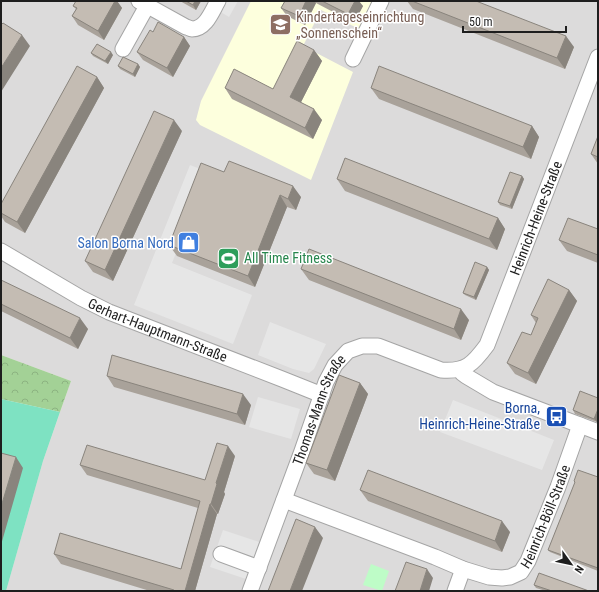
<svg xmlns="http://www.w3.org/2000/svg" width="599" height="592" font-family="'Roboto Condensed',sans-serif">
  <defs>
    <pattern id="forest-crowns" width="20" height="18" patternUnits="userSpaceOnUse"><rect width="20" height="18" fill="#a3d196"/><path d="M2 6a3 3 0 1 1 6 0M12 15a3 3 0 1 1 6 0" fill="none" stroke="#8cb381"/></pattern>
  </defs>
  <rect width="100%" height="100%" fill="#efece3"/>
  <!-- residential -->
  <path fill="#dcdbdb" d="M1,1H598V591H6L43,461L71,381L1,355Z"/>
  <!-- education -->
  <path fill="#fdffdd" d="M251,1H373L359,29L321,10L303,46L353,72L311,180L200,125L196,120L201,101Z"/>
  <!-- forest -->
  <path fill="url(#forest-crowns)" d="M1,355L71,381L60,412L1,399Z"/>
  <!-- park -->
  <path fill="#befcc7" d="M371,564L389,571L382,591L363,585Z"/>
  <!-- pitch -->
  <path fill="#7ee2c2" d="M1,399L60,412L43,461L6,591H1Z"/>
  <!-- parking -->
  <path fill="#e6e6e6" d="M225,1H238L229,17L219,11Z
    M190,165L208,172L172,263L252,295L233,344L134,305Z
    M270,322L326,344L314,369L309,373L293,369L258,355Z
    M258,397L300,409L291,439L249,427Z
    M453,400L554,440L542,470L440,432Z
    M223,530L259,542L246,579L210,567Z"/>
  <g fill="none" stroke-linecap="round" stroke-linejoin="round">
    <defs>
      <g id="minor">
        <path d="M139,1L186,27C188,27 190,29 192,29C206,29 212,11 218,1"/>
        <path d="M123,49L147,6"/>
        <path d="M353,59L381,1"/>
        <path id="s1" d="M1,251L81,298L109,312L282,379L322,395"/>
        <path d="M461,369L462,373L466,376L493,392L598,432"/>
        <path id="s2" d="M284,500L435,557L463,569L489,577L502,578L510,577L521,572L528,561L558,487L580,425"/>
        <path d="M221,554L259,568"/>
        <path id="s3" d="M250,591L302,451L326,382L335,365L348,351L362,346H378L441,370C466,372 473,364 487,345L598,57"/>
        <path d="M455,591L463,569"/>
      </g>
    </defs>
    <!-- minor casing -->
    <use href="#minor" stroke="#a5a5a5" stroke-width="17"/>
    <!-- minor -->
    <use href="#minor" stroke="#fff" stroke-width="15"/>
  </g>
  <!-- wall -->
  <path fill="#a9a29a" d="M76,1H117L122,8L104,40L78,25L72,16L76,9L73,6Z
    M180,1H201L196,10Z
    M285,1H355L363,6L354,23L316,3L305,25L287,16L281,8Z
    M407,1H476L574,47L565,69L413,9Z
    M184,37L190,46L173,77L143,60L137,52Z
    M314,50L322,61L301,102L322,120L313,139L232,99L225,88L273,89Z
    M91,53L113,55L108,64L93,56Z
    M138,64L140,67L135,77L120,69L118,66Z
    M97,77L104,88L25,233L5,222L1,216V204Z
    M371,88L532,126L539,137L531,159L379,99Z
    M182,131L113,281L93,272L85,261Z
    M598,136V164L591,154Z
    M224,172L301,197L296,210L287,207L255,287L177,256L169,245Z
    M522,176L524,179L512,209L500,205L498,202Z
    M337,179L498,218L505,229L497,250L345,191Z
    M598,229V263L567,251L559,240Z
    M487,267L489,270L476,300L465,295L463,293Z
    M301,269L469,320L461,340L309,280Z
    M1,280L88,329L78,349L1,311Z
    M569,290L577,301L536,384L515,374L507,363L531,335L536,323L531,315Z
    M107,376L251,405L245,425L114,387Z
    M360,383L368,394L335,481L314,474L306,463Z
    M598,398V419L597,422L575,414L573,410Z
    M235,456L224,492L225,494L218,514H217L195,591H150L61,564L54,554L181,569L198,508L87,475L80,465L205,480Z
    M598,477V571L550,552L548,550L575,483L574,481Z
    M360,490L510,532L502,552L368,501Z
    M534,585L589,591H546L536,588Z"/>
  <!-- shaded-wall -->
  <path fill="#89847d" d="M115,1H117L122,8L104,40L98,31Z
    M195,1H201L196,10L193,5Z
    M306,1H314L316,3L305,25L299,16Z
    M355,1H359L363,6L354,23L348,14Z
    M22,35L30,46L1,92V68Z
    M566,36L574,47L565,69L557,58Z
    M184,37L190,46L173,77L167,68Z
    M314,50L322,61L298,108L290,97Z
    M111,52L113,55L108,64L105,61Z
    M138,64L140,67L135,77L133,74Z
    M97,77L104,88L25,233L17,222Z
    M314,109L322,120L313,139L305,128Z
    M174,120L182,131L113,281L105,270Z
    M532,126L539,137L531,159L523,147Z
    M522,176L524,179L512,209L510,206Z
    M293,186L301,197L296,210L288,199Z
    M280,195L287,207L255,287L248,276Z
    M498,218L505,229L497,250L489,239Z
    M487,267L489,270L476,300L474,297Z
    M569,290L577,301L536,384L528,373Z
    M461,309L469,320L461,340L454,329Z
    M80,318L88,329L78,349L70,338Z
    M360,383L368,394L335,481L327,470Z
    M243,394L251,405L245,425L237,414Z
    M598,409V419L597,422L594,419Z
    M228,446L235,456L224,492L225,494L218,514L211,504L216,483Z
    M16,457L23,468L1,545V507Z
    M210,504L217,514L195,591H185Z
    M502,521L510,532L502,552L495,541Z
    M315,527L323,538L302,591H290Z
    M427,569L433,578L429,591H420Z"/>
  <!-- building -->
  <path fill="#c4bcb3" stroke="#89847d" d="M76,1H115L98,31L72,16L77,8L73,6Z
    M186,1H195L193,5Z
    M285,1H306L299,16L281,8Z
    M322,1H355L348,14Z
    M412,1H476L566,36L557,58Z
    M158,22L184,37L167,68L137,52L150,30L153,32Z
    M3,23L22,35L1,68V25Z
    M297,41L314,50L290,97L314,109L305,128L225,88L234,69L273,89Z
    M97,44L111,52L105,61L91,53Z
    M123,57L138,64L133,74L118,66Z
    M77,66L97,77L17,222L1,213V204Z
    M379,66L532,126L523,147L371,88Z
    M154,111L174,120L105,270L85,261Z
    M598,136V157L591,154Z
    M345,158L498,218L489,239L337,179Z
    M229,161L293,186L288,199L280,195L248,276L169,245L201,163L224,172Z
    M510,172L522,176L510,206L498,202Z
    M568,218L598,229V255L559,240Z
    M309,249L461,309L454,329L301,269Z
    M475,262L487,267L474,297L463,293Z
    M548,279L569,290L528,373L507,363L522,332L531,335L538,318L531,315Z
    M1,280L80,318L70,338L1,304Z
    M112,355L243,394L237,414L107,376Z
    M339,375L360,383L327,470L306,463Z
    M580,391L598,398V409L594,419L573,410Z
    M217,443L228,446L216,483L217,484L211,504H210L185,591H173L174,590L54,554L60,533L181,569L200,501L80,465L87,445L205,480Z
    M1,453L16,457L1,507Z
    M368,470L502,521L495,541L360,490Z
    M578,470L598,477V568L548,550L575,482L574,481Z
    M296,519L315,527L290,591H268Z
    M406,562L427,569L420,591H395Z
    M539,573L589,591H552L534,585Z"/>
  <!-- icons -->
  <defs>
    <symbol id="school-square" viewBox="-11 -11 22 22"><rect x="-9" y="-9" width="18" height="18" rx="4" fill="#8d6e63" stroke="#fff"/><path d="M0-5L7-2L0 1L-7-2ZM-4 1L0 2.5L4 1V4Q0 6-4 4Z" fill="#fff"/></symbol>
    <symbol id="shop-square" viewBox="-11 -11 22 22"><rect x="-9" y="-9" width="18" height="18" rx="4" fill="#3f7fe0" stroke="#fff"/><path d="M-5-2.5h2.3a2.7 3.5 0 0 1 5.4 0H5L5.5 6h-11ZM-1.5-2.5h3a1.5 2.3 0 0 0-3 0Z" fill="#fff"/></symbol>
    <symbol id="stadium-square" viewBox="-11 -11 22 22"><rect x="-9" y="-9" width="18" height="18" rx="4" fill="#2e9e5b" stroke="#fff"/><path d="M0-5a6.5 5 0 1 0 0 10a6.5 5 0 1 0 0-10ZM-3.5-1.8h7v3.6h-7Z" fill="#fff"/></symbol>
    <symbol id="bus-square" viewBox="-11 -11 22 22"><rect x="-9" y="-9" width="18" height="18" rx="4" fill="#1a4fb4" stroke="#fff"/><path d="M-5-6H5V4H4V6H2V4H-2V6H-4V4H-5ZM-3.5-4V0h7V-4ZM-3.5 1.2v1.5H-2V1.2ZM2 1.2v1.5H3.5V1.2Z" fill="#fff"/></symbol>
  </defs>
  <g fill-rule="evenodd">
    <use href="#school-square" x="268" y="12" width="25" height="25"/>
    <use href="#shop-square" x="176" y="230" width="25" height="25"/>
    <use href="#stadium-square" x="216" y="246" width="25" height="25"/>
    <use href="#bus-square" x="544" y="404" width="25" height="25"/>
  </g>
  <g text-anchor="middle" stroke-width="3" stroke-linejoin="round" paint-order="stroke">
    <!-- education labels -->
    <g font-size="14" fill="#785e54" stroke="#fff" text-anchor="start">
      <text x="296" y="22">Kindertageseinrichtung<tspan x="296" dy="16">„Sonnenschein“</tspan></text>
    </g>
    <!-- street labels -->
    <g font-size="14" fill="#1e1e1e" stroke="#fff">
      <text dy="5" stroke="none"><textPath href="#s3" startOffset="551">Heinrich-Heine-Straße</textPath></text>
      <text dy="5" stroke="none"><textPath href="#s1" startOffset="176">Gerhart-Hauptmann-Straße</textPath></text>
      <text dy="5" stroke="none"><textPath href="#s3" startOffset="194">Thomas-Mann-Straße</textPath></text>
      <text dy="5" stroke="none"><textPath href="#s2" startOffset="313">Heinrich-Böll-Straße</textPath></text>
    </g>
    <!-- shop labels -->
    <g font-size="14" fill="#366cbe" stroke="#fff" text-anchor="end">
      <text x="174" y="248">Salon Borna Nord</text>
    </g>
    <!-- leisure labels -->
    <g font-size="14" fill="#27864d" stroke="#fff" text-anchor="start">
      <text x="244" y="263">All Time Fitness</text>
    </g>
    <!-- transit labels -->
    <g font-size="14" fill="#164399" stroke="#fff" text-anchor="end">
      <text x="540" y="413">Borna,<tspan x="540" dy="16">Heinrich-Heine-Straße</tspan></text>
    </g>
  </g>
  <!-- border -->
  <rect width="599" height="592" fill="none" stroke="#1e1e1e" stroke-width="4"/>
  <!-- north arrow -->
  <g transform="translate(571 564) rotate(123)" stroke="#ffffff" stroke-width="3" paint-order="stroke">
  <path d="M0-3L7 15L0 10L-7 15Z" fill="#1e1e1e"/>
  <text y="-6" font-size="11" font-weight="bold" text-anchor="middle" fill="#1e1e1e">N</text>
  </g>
  <!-- scale -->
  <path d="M463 26v6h103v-6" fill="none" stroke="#1e1e1e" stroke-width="2"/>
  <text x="469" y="26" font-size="12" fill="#1e1e1e" stroke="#ffffff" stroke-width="3" paint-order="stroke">50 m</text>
</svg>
